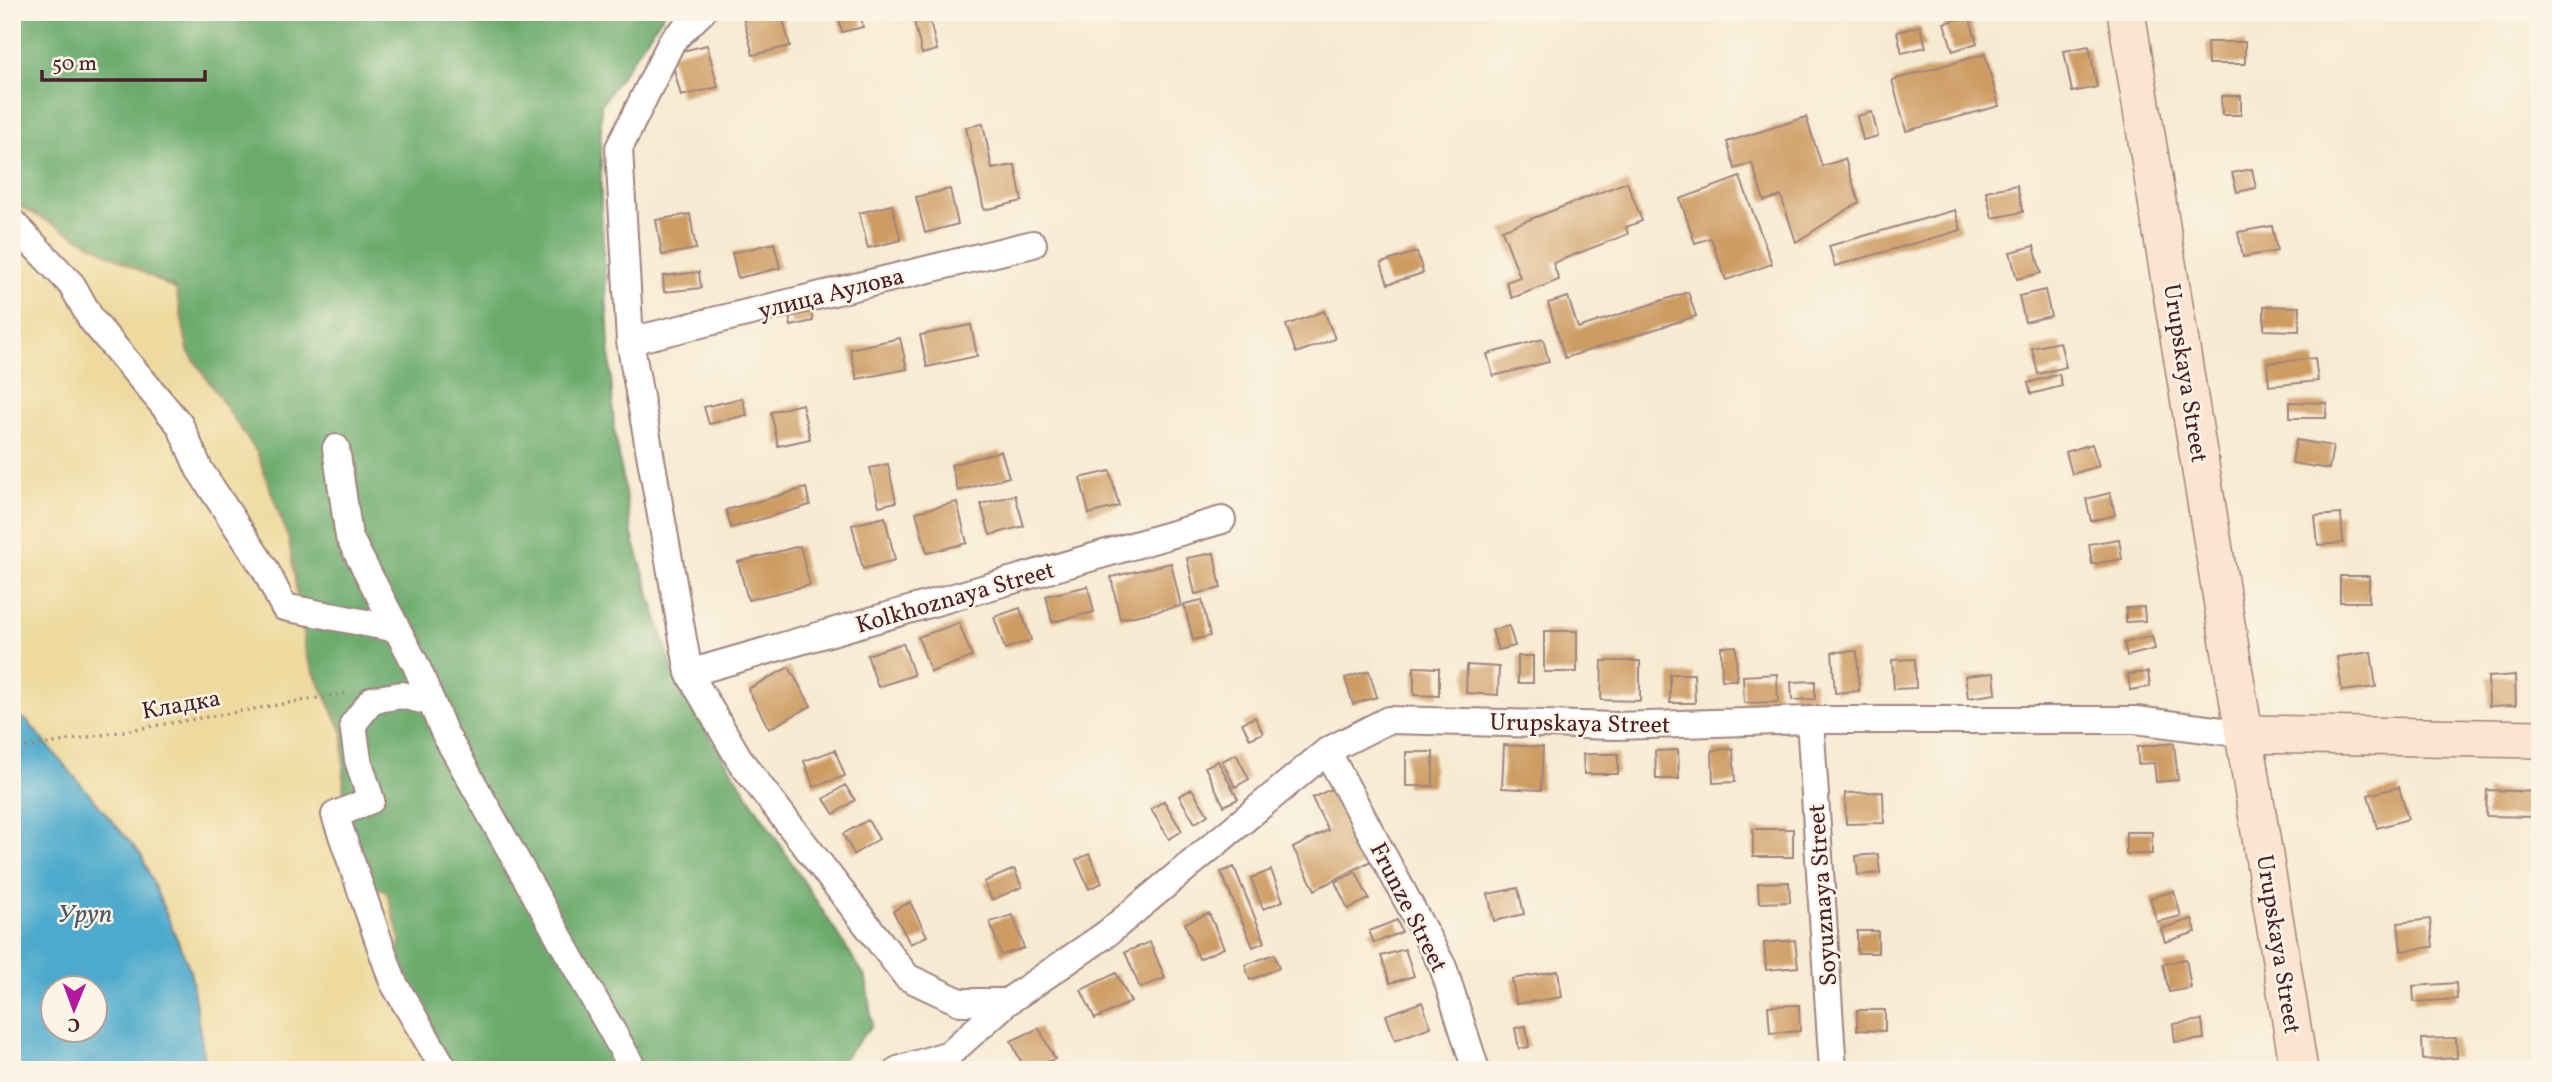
<svg xmlns="http://www.w3.org/2000/svg" width="2552" height="1082" font-family="Vollkorn,serif">
  <rect width="100%" height="100%" fill="#fcf5e5"/>
  <filter id="ink" filterUnits="userSpaceOnUse"><feTurbulence type="fractalNoise" baseFrequency=".0143" numOctaves="2"/><feDisplacementMap in="SourceGraphic" scale="14" xChannelSelector="R" yChannelSelector="G"/><feConvolveMatrix kernelMatrix="1 2 1 2 8 2 1 2 1" color-interpolation-filters="sRGB"/></filter>
  <filter id="wash" filterUnits="userSpaceOnUse"><feTurbulence type="fractalNoise" baseFrequency=".00686" numOctaves="4" result="noise"/><feDisplacementMap in="SourceGraphic" scale="28" xChannelSelector="R" yChannelSelector="G"/><feGaussianBlur stdDeviation="1.57" result="paint"/><feColorMatrix in="noise" values="0 0 0 0 0 0 0 0 0 0 0 0 0 0 0 0 0 1.4 0 .05"/><feComposite in="paint" operator="in"/></filter>
  <g filter="url(#wash)">
    <rect width="100%" height="100%" fill="#f6ead2"/>
    <!-- forest -->
    <path fill="#6aaa6c" stroke="#5a644c" stroke-width="2" d="M12,12H665L601,105V207L614,429L633,539L678,687L866,978L872,1025L834,1070H452L344,868L343,733L306,656L289,541L257,453L188,351L175,288L103,253L19,205L12,195Z"/>
    <!-- sand -->
    <path fill="#eeda9e" stroke="#9c7c64" stroke-width="2" d="M12,195L19,206L176,290L188,351L257,453L289,541L306,656L343,733L344,868L387,893L400,939L393,982L452,1070H206L190,970L141,855L27,721L12,714Z"/>
    <!-- water -->
    <path fill="#4eaacc" stroke="#4c647c" stroke-width="2" fill-rule="evenodd" d="M12,714L27,721L141,855L190,970L206,1070H12ZM52,988H94V1030H52Z"/>
    <g id="blocks">
      <!-- building -->
      <path fill="#ce9c63" d="M781,12L790,46L753,55L742,13Z
        M837,12H860L863,27L842,32Z
        M888,12H906V13L889,17Z
        M1969,16L1977,43L1953,51L1944,23Z
        M929,17L937,50L922,54L914,21Z
        M1920,26L1926,47L1902,53L1897,32Z
        M2207,42H2245V64H2208Z
        M707,45L718,87L681,96L670,54Z
        M2089,46L2097,87L2072,92L2064,51Z
        M1985,54L1999,106L1906,131L1892,80Z
        M2221,96H2241V115H2222Z
        M1872,112L1878,136L1863,140L1857,116Z
        M1806,117L1822,166L1845,159L1859,202L1796,242L1781,196L1764,201L1752,163L1735,169L1727,142Z
        M983,124L992,169L1015,165L1022,201L984,210L966,127Z
        M2252,169L2256,188L2237,192L2232,173Z
        M1740,177L1772,264L1726,280L1711,238L1695,243L1680,199Z
        M1627,182L1642,221L1626,227L1628,234L1553,263L1559,280L1512,298L1506,282L1520,277L1502,230Z
        M2017,185L2023,212L1992,218L1986,191Z
        M950,189L958,224L925,233L916,197Z
        M892,205L901,240L868,248L859,213Z
        M1955,210L1961,230L1835,266L1829,246Z
        M690,214L696,249L662,255L656,220Z
        M2272,226L2277,251L2243,257L2238,232Z
        M774,243L780,268L738,278L732,253Z
        M2034,246L2041,273L2017,279L2010,252Z
        M1417,252L1423,273L1388,284L1381,263Z
        M699,272L701,288L664,292L663,276Z
        M2045,290L2051,316L2025,322L2019,296Z
        M1688,292L1696,316L1565,358L1548,303L1568,297L1578,328Z
        M2264,306L2300,307L2299,331L2264,330Z
        M811,311L813,321L791,326L789,315Z
        M1324,311L1335,339L1296,353L1286,325Z
        M971,325L977,356L927,367L920,335Z
        M900,338L907,369L857,379L850,349Z
        M1543,339L1549,362L1493,376L1487,354Z
        M2060,342L2066,367L2038,374L2032,348Z
        M2315,358L2318,381L2269,386L2267,363Z
        M2059,374L2062,386L2031,394L2028,383Z
        M742,398L747,415L709,424L704,407Z
        M2290,402L2327,403L2326,418H2290Z
        M802,404L810,439L778,446L771,412Z
        M2296,440L2333,446L2329,469L2292,463Z
        M2092,444L2099,466L2072,474L2066,452Z
        M1001,451L1009,477L958,491L951,465Z
        M888,464L896,502L879,506L870,468Z
        M1110,471L1119,506L1089,514L1080,478Z
        M806,488L810,505L731,528L726,510Z
        M2110,493L2115,515L2091,521L2086,499Z
        M1015,495L1024,526L990,535L981,504Z
        M957,502L967,543L927,553L916,512Z
        M2341,514L2343,543L2318,545L2315,516Z
        M885,517L895,560L863,569L852,525Z
        M2119,539L2122,559L2092,564L2089,544Z
        M800,546L810,585L748,600L738,562Z
        M1214,553L1221,588L1195,594L1187,558Z
        M1171,563L1181,606L1120,619L1111,577Z
        M2340,576H2369V602H2340Z
        M1088,586L1094,612L1052,622L1046,596Z
        M1202,600L1210,636L1193,640L1184,604Z
        M2144,607L2145,621L2126,622V608Z
        M1020,608L1031,640L1005,649L994,617Z
        M959,623L972,657L931,672L918,637Z
        M1509,626L1515,646L1498,650L1492,630Z
        M1544,631H1577V672H1544Z
        M2152,636L2155,649L2127,656L2124,643Z
        M903,643L914,675L878,687L867,655Z
        M1736,646L1737,680H1722L1721,647Z
        M1857,651L1859,691L1835,693L1832,652Z
        M2371,652L2376,687L2342,691L2337,657Z
        M1518,656H1533V683H1518Z
        M1915,659L1916,688L1894,689L1892,660Z
        M1602,661H1640V701L1601,700Z
        M1467,665L1499,667L1498,695L1466,693Z
        M789,667L811,706L769,729L748,689Z
        M1414,667L1439,668V696L1414,695Z
        M1369,671L1377,697L1353,704L1345,678Z
        M2148,672L2150,687L2130,690L2128,674Z
        M1994,673L1996,694L1968,698L1965,676Z
        M1670,674H1694L1695,703H1670Z
        M1777,674L1778,702L1744,703L1743,676Z
        M2515,675L2516,705L2489,706L2488,677Z
        M1815,681V699L1792,700L1791,682Z
        M1255,717L1263,733L1250,739L1242,723Z
        M2174,743L2178,780L2156,782L2154,763L2138,764L2137,747Z
        M1504,745L1543,747L1541,790L1502,788Z
        M1733,749L1735,782L1713,783L1712,750Z
        M835,750L845,776L814,787L804,761Z
        M1678,750L1679,779H1656L1655,751Z
        M1406,752H1433V786H1406Z
        M1236,754L1249,779L1235,787L1222,761Z
        M1583,754H1618V774H1584Z
        M1218,761L1238,799L1224,806L1205,767Z
        M845,785L855,800L834,814L824,799Z
        M2399,787L2408,819L2377,828L2368,795Z
        M1333,788L1371,861L1315,890L1293,848L1328,830L1312,798Z
        M1192,789L1208,815L1195,823L1179,796Z
        M2487,790L2539,792L2538,817L2486,816Z
        M1883,792L1884,823L1846,824L1845,793Z
        M1164,801L1182,831L1169,839L1151,809Z
        M868,820L879,839L854,854L843,834Z
        M1753,829H1793V857H1753Z
        M2126,832H2152V854H2126Z
        M1089,854L1102,883L1089,889L1076,860Z
        M1878,854L1880,873L1858,875L1856,856Z
        M1234,867L1265,942L1253,947L1221,872Z
        M1014,869L1022,887L992,900L984,882Z
        M1271,870L1283,901L1263,909L1251,878Z
        M1356,872L1369,899L1348,909L1335,882Z
        M1789,882L1790,902L1759,903L1758,883Z
        M1518,888L1524,914L1494,921L1488,894Z
        M2174,891L2181,916L2157,922L2150,898Z
        M910,902L927,936L910,944L893,911Z
        M1209,913L1224,948L1199,959L1185,923Z
        M1013,915L1024,948L1001,955L990,922Z
        M2192,919L2196,932L2165,942L2161,929Z
        M2430,919L2433,947L2401,951L2398,923Z
        M1397,920L1402,932L1374,943L1369,931Z
        M1857,931H1878V953H1857Z
        M1795,940L1798,967L1766,970L1764,943Z
        M1150,942L1165,978L1140,988L1125,952Z
        M1405,949L1414,976L1390,983L1381,956Z
        M1274,954L1279,968L1250,980L1245,965Z
        M2186,959L2191,988L2169,992L2163,964Z
        M1558,971L1562,997L1516,1004L1512,979Z
        M1116,973L1131,1002L1095,1019L1081,990Z
        M2456,983L2457,999L2414,1002L2413,986Z
        M1422,1002L1431,1027L1395,1040L1386,1015Z
        M1799,1005L1800,1031L1770,1033L1768,1006Z
        M1857,1010H1885V1031L1857,1030Z
        M2202,1020L2204,1039L2175,1042L2173,1024Z
        M1526,1026L1529,1047L1519,1049L1515,1028Z
        M1039,1028L1055,1059L1025,1070L1011,1041Z
        M2456,1038L2457,1058L2423,1060L2422,1039Z"/>
    </g>
  </g>
  <g filter="url(#ink)">
    <use href="#blocks" fill-opacity="0" stroke="#a0847e" stroke-width="2"/>
    <g fill="none" stroke-linecap="round" stroke-linejoin="round">
      <defs>
        <path id="street" d="M702,12L672,41L619,148L630,341L689,673L741,762L907,977L960,1002H1007
          M12,222L72,285L91,319L180,425L199,469L265,569L284,607L397,629L416,665L444,732L634,1070
          M630,341L1033,244
          M336,448L349,537L397,629
          M689,673L1222,520
          M431,702L401,695L372,700L353,724L358,760L371,800L335,815L393,982L445,1070
          M1810,720L1833,1070
          M1327,751L1443,967L1476,1070
          M898,1070L949,1054L1007,1002L1105,935L1327,751L1388,720L1616,726L1810,720H2136L2246,734"/>
        <path id="secondary" d="M2126,12L2299,1070
          M2246,734L2540,739"/>
      </defs>
      <!-- street casing -->
      <use href="#street" stroke="#a0847e" stroke-width="30"/>
      <!-- secondary casing -->
      <use href="#secondary" stroke="#a0847e" stroke-width="40"/>
      <!-- path -->
      <path stroke="#a0847e" stroke-width="3.5" stroke-dasharray="2 5" stroke-linecap="butt" d="M12,750L348,693"/>
      <!-- street -->
      <use href="#street" stroke="#fff" stroke-width="26"/>
      <!-- secondary -->
      <use href="#secondary" stroke="#fde4d0" stroke-width="37"/>
    </g>
  </g>
  <g text-anchor="middle" stroke-width="5" stroke-linejoin="round" paint-order="stroke">
    <!-- street labels -->
    <g font-size="24" fill="#4a1f2b" stroke="#fcf5e5">
      <text transform="translate(831 293) rotate(-14)" y="8">улица Аулова</text>
      <text transform="translate(2186 373) rotate(81)" y="8">Urupskaya Street</text>
      <text transform="translate(955 597) rotate(-16)" y="8">Kolkhoznaya Street</text>
      <text transform="translate(181 704) rotate(-10)" y="8">Кладка</text>
      <text transform="translate(1580 723) rotate(1)" y="8">Urupskaya Street</text>
      <text transform="translate(1822 895) rotate(-94)" y="8">Soyuznaya Street</text>
      <text transform="translate(1409 907) rotate(63)" y="8">Frunze Street</text>
      <text transform="translate(2279 944) rotate(81)" y="8">Urupskaya Street</text>
    </g>
    <!-- water labels -->
    <g font-size="26" font-style="italic" fill="#4c576b" stroke="#fcf5e5">
      <text x="85" y="922">Уруп</text>
    </g>
  </g>
  <!-- margin -->
  <rect width="2552" height="1082" fill="none" stroke="#fcf5e5" stroke-width="42"/>
  <!-- north arrow -->
  <g transform="translate(74 1009) rotate(181)"><circle r="33" fill="#fcf5e5" stroke="#b59f9b" stroke-width="2"/>
  <path d="M0-5L12 26L0 18L-12 26Z" fill="#b5179e"/>
  <text y="-10" font-size="19" font-weight="bold" text-anchor="middle" fill="#4a1f2b">С</text>
  </g>
  <!-- scale -->
  <path d="M42 70v10h163v-10" fill="none" stroke="#4a1f2b" stroke-width="3.5"/>
  <text x="52" y="70" font-size="21" fill="#4a1f2b" stroke="#fcf5e5" stroke-width="5" paint-order="stroke">50 m</text>
</svg>
